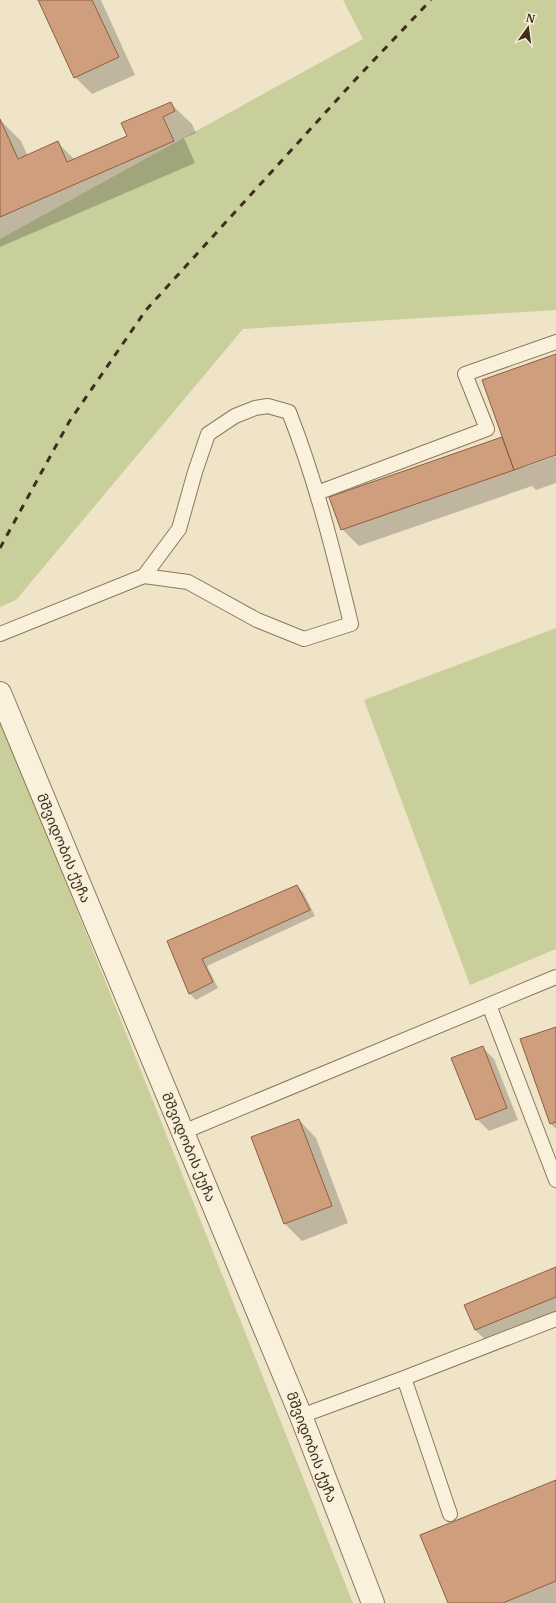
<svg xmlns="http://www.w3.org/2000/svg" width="556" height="1603" font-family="Merriweather,'Noto Sans Georgian',serif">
  <rect width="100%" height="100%" fill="#f0e4c8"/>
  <!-- green -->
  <path fill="#c9cf9b" d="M343,0H556V310L243,329L16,600L0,607V239L363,39Z
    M556,628V949L470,985L364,700Z
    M0,717L353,1603H0Z"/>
  <!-- shadow -->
  <path fill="#0003" d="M39,0H101L135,75L92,94L75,77Z
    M170,103L192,124L196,133L184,138L195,163L0,247V120L21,141L28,156L58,143L75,160L128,136Z
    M556,355V454L525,465V467L556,456V483L536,490L532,486L359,546L342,529L330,497L503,437Z
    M297,886L303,892L315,916L207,966L218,988L196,1000L190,994L168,942Z
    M556,1028V1129L551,1124L522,1040Z
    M482,1047L494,1059L518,1120L489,1131L477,1119Z
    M299,1120L316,1138L348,1223L302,1241L284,1223Z
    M556,1268V1321L493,1347L475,1330L466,1306Z
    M556,1481V1603H449Z"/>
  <!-- building -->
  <path fill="#cf9f7d" stroke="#8d5f41" d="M38,0H92L119,57L74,78Z
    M171,102L175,111L163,117L174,141L0,217V119L18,159L58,141L67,162L127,136L121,123Z
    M556,354V455L514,470L482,380Z
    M502,437L514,470L341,530L329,497Z
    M297,885L310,910L202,959L213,982L189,994L167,941Z
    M556,1027V1122L550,1124L520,1039Z
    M483,1046L507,1108L476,1120L451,1058Z
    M299,1119L332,1206L284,1224L251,1137Z
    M556,1267V1297L475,1330L464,1305Z
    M556,1480V1581L503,1603H448L420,1535Z"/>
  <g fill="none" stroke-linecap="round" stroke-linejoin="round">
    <defs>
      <path id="service" d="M317,493L487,429L465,374L556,342
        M0,634L144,576L188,582L257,620L304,639L351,624C334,553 316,481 289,412L268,406L255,408L235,416L208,434L195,472L179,529L144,576
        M489,1005L556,1180
        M183,1132L556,977
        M404,1378L450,1514
        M301,1416L404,1378L556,1319"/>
      <path id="minor" d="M0,693L301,1416L373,1603"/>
    </defs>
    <!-- service casing -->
    <use href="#service" stroke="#8d765c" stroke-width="16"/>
    <!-- minor casing -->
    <use href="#minor" stroke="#8d765c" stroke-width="24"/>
    <!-- service -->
    <use href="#service" stroke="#faf1dc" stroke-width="14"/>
    <!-- minor -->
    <use href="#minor" stroke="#faf1dc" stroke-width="22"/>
    <!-- rail -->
    <path stroke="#3d2e20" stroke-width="3" stroke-dasharray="7 7" stroke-linecap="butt" d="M0,548L69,422L146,310L355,80L431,0"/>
  </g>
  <g text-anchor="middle" stroke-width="3" stroke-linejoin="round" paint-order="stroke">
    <!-- street labels -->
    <g font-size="14" fill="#3d2e20" stroke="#f7eed8">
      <text transform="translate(64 848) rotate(67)" y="5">მშვიდობის ქუჩა</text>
      <text transform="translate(189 1147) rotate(67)" y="5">მშვიდობის ქუჩა</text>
      <text transform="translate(312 1447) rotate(69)" y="5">მშვიდობის ქუჩა</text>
    </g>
  </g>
  <!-- north arrow -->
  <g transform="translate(528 28) rotate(14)" stroke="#f7eed8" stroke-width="3" paint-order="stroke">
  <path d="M0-3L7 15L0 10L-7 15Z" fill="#3d2e20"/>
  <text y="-6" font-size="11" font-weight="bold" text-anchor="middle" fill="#3d2e20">N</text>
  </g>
</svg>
